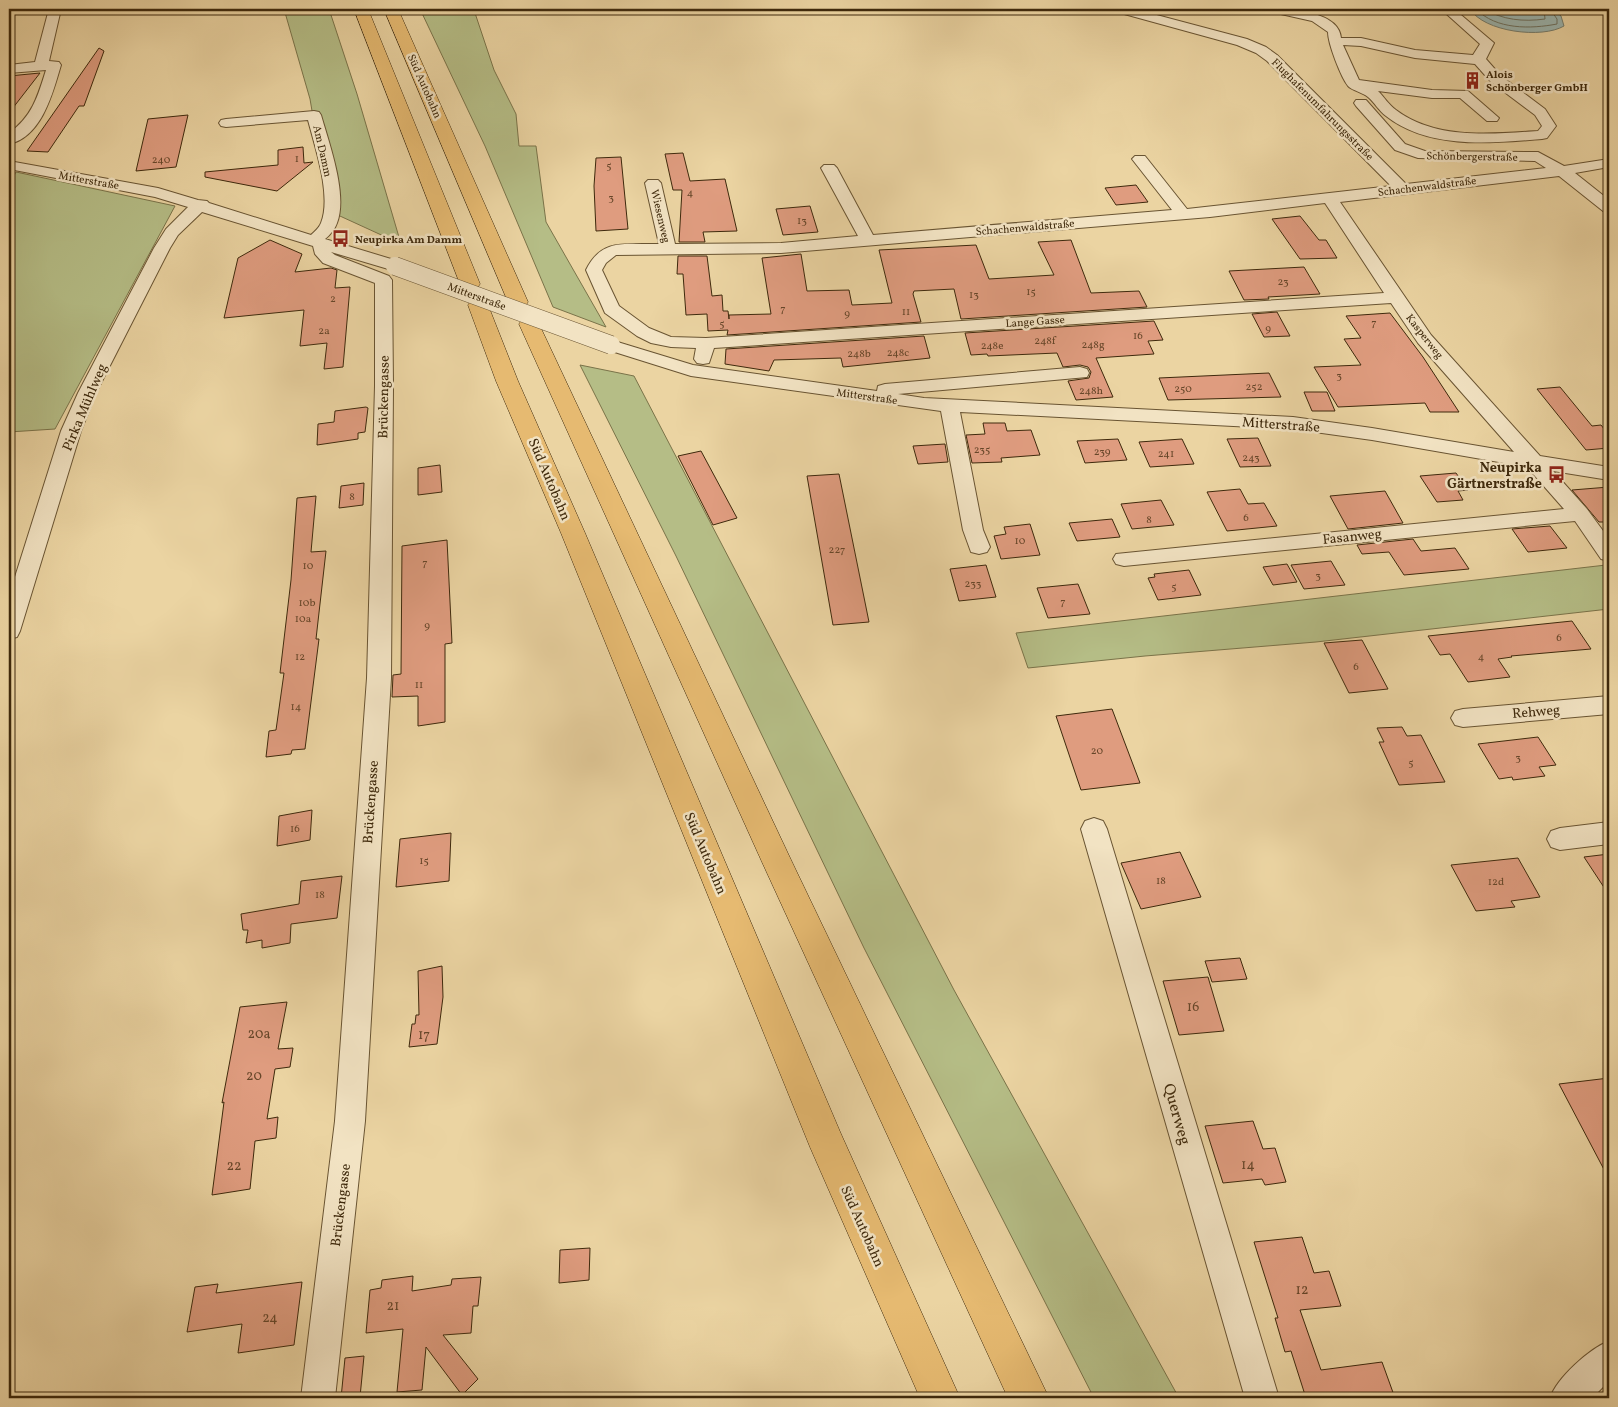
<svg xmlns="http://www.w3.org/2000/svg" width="1618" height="1407" font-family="Vollkorn,serif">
  <rect width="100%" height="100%" fill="#ebd4a2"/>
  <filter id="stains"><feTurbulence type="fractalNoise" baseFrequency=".004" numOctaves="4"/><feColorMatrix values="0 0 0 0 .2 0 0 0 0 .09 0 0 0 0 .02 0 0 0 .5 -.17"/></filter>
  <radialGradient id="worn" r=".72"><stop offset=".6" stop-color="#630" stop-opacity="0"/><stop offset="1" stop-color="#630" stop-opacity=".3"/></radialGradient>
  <!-- green -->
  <path fill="#b5bd86" stroke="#7a7349" d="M284,9H329L357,94L401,244L329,211L310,99Z
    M420,9L474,10L494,70L516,114L519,146H536L546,222L606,327L553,307L485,146Z
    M16,172L175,206L55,429L9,432V185Z
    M580,365L634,376L954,990L1179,1398H1094L864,948L676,556Z
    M1606,565L1609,570V609L1316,642L1145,656L1028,668L1016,633Z"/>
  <!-- water -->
  <path fill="#9cb6b0" stroke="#767e6e" d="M1470,9H1553L1561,16L1564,26C1542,39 1484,32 1470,9Z"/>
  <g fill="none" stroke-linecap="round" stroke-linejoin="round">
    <!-- shore -->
    <path stroke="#6d705e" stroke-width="1" d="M1476,9C1496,30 1531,29 1557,24V19L1550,9
      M1484,9C1503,20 1523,22 1545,19L1544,9"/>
  </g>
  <!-- building -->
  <path fill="#df9c7f" stroke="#3e290c" d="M99,48L104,51L84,106H79L48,152L27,151Z
    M40,73L9,113V76Z
    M188,115L176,167L136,171L148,119Z
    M303,147L304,163L313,162L277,191L205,177V172L278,165V150Z
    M683,153L690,181L725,179L737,231L703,232L705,242H679L682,190H673L665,154Z
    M621,157L628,229L596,231L594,186L596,158Z
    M1136,185L1148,202L1116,205L1105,188Z
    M810,206L818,232L783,235L776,209Z
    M1300,216L1319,240H1326L1337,258L1300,259L1272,219Z
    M270,240L302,254L295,272L331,268L337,270L335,288L350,287L343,367L324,369L327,343L300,346L304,310L224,318L238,258Z
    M1071,240L1091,293L1139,291L1147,307L961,319L954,289L914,291L913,294L921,322L727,335L728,330L708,331L707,314L686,315L683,274H677L678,256H707L712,296L722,295L723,311H728L729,319V315L771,314L762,258L801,254L807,291L849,290L852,305L892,303L879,250L976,245L989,279L1054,275L1038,242Z
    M1304,267L1320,294L1268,297L1269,299L1244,300L1229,271Z
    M1277,312L1290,336L1264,337L1252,314Z
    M1390,313L1423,357L1459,412H1430L1425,403L1338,407L1314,367L1361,365L1344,339L1361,338L1346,316Z
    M1154,321L1163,340L1148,341L1154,354L1096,358L1113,397L1076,400L1068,381L1089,378L1091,372L1088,367L1080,365L1063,367L1057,353L988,356L987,354L971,355L965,333Z
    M924,336L930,358L921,359L843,367L841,358L774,360L769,371L725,364L726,349Z
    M1269,373L1281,397L1168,400L1159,378Z
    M1560,387L1592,426L1601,425L1609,435V448L1586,450L1537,389Z
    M1304,392H1327L1335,411H1312Z
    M366,407L368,408L365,432L358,433V439L317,445L318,424L334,422L335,411Z
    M983,423H1005L1007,431L1031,430L1040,455L1001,458L1002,462L972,463L966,435L985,434Z
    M1258,438L1271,466L1240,467L1227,439Z
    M1118,439L1127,460L1085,463L1077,441Z
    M1182,439L1194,464L1150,467L1139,442Z
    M945,444L948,462L918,464L913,446Z
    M701,451L737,518L713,525L678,456Z
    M440,465L442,492L418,495V468Z
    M1456,473L1468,490L1458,491L1463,500L1437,502L1420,476Z
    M839,474L869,622L833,625L807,476Z
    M364,483L363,505L339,508L341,486Z
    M1609,487V522H1599L1572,490Z
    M1240,489L1248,504L1264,503L1277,526L1227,531L1207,492Z
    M1385,491L1403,523L1348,529L1330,496Z
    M316,496L311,552L326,551L316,639H319L305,749L292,750L291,754L266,757L269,731L276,730L284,673H280L291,580L297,498Z
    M1161,500L1174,525L1132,529L1121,504Z
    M1112,519L1120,537L1077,541L1069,523Z
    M1030,524L1040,555L1001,559L994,536L1006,534L1004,527Z
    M1550,526L1567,548L1528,552L1512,529Z
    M1413,539L1421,551L1455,548L1469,569L1404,575L1389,552L1362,554L1357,545Z
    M447,540L452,643L445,644V722L418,726V696L392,697L393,675L401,674L402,546Z
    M1331,561L1345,585L1304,589L1291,565Z
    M1287,564L1297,582L1273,585L1263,567Z
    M986,565L996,597L959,601L950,569Z
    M1189,570L1201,595L1158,600L1148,578L1155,577L1154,574Z
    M1078,584L1090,614L1048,618L1037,588Z
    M1572,621L1591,649L1511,656L1512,657L1498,659L1510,677L1468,682L1450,654L1440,655L1428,636Z
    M1362,640L1388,689L1349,693L1324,643Z
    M1112,709L1140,783L1081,790L1056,716Z
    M1402,727L1407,736L1421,735L1445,782L1399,785L1379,742H1384L1377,728Z
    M1538,737L1556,765L1539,767L1545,776L1513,780L1512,777L1499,779L1478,744Z
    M312,810L310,840L277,846L279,816Z
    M451,833L449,881L396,887L400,839Z
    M1180,852L1201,897L1141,909L1121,863Z
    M1609,854V895L1584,857Z
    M1518,858L1540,897L1511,901L1515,907L1476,911L1451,865Z
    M342,876L337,918L291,924L290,943L262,948V940L246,943L248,930H243L241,914L299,904L301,881Z
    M1240,958L1247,979L1212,982L1205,961Z
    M442,966L443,997L437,1044L409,1047L412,1024H415L416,1015H419L418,971Z
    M1208,977L1224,1031L1179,1035L1163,981Z
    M287,1002L278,1049L293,1048L290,1067L275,1069L267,1119L278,1117L276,1138L255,1141L250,1189L212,1195L224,1102L222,1103L240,1007Z
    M1609,1078V1179L1559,1084Z
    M1253,1121L1263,1149L1275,1148L1286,1182L1265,1185L1262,1179L1223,1183L1205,1126Z
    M1302,1237L1314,1273L1329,1271L1341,1306L1300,1310L1321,1370L1382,1362L1395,1398H1306L1291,1351L1285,1352L1275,1318H1278L1254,1242Z
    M590,1248L589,1280L559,1283L560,1250Z
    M413,1276L412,1291L451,1285L452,1279L481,1277L478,1306H473L471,1333L443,1335L478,1379L462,1395L426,1347L422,1390L397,1392L403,1329L366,1333L370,1290L381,1288L382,1280Z
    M302,1282L294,1345L238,1353L242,1324L187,1332L195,1287L218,1284L216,1293Z
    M364,1356L360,1397L341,1398L345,1358Z"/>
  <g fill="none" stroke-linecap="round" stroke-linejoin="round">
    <defs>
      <path id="minor" d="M49,9H61L49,61L59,62L61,65C53,92 42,137 9,144V133C32,117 38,96 46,70L9,73V65L35,62Z
        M1115,9H1134L1247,39L1266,47L1277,55L1406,184L1546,168L1535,161L1418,158L1395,150L1356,106L1354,103L1356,100H1366L1405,144L1425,151L1538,152L1564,166L1609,159V167L1575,173L1609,200V213L1603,211L1559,176L1340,202L1431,335L1540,456L1609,467V480L1553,471L1587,509L1609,539V561L1601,559L1575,521L1124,566L1116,564L1113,559L1116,554L1564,509L1527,467L1372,440L1293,429L960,412L983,530L990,547L987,552L979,554L971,552L963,530L941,411L691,376L605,349L602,345L605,341L611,340L693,365L877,391L878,386L885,384L1080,367L1087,369L1089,373L1087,377L898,394L924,398L1293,417L1372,428L1514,452L1418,343L1391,303L714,348L709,363L703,364L697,363L694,359L696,348L671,347L651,343L637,336L605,313L586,270C602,237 627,245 659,244L645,183L648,180H658L661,183L675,244L781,243L858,236L821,168L824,165H834L837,168L873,235L1172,210L1132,159L1135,156H1145L1187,209L1391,186L1267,61L1256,53L1237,45L1117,12ZM1325,203L1384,293L706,338L671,337L649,328L619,306L602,270L606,263L616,255L781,253L1210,217Z
        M1270,9C1290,9 1339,11 1341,38H1361L1415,50L1473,55L1480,44L1441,9H1454L1494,43L1486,59L1501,76L1545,109L1556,126L1547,138L1542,139C1492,143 1429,150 1386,116C1379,111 1375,103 1368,97C1362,92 1353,91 1348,86C1341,77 1328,44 1328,32L1312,21L1272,12ZM1343,45L1361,46L1415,58L1475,64L1491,82L1535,115L1542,126L1538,131C1491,134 1436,140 1396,110C1389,105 1384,97 1378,91L1432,98H1460L1487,121H1497L1499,118L1468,91L1432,90L1359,80Z
        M314,111L319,112L321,115C329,143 348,195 337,223C335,229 330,235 325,239L401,262L403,266L401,270L395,271L331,252L335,255L389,276L392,280L393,386L391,678L365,1121L335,1398H301L335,1121L367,678L375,386V283L323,263L315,254L313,246L202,212L178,235L170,248L96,393L81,431L20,631L17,637L9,639V596L61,431L78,393L154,248L166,229L188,207L155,197L9,169V161L158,188L198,200L207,201L209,203L311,235C315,231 319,228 321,223C332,196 315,147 308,120L226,127L221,126L219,123L221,120L226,119Z
        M1609,696V714L1463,727L1455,725L1451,718L1455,711L1463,709Z
        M1094,818L1103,821L1107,829L1279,1398H1245L1081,829L1085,821Z
        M1609,822V844L1560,850L1551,847L1547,839L1551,831L1560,828Z
        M1609,1341V1381L1592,1398H1550C1557,1378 1589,1349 1609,1341Z"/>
      <path id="highway" d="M354,9H368L480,284L477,288L470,290L463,288L460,284Z
        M384,9H398L528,302L525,306L518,308L511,306L508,302Z
        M478,299L485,301L488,305L518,381L585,533L841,1134L960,1398H920L810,1147L561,533L496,381L468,305L471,301Z
        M529,318L536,320L539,324L792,862L1049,1398H1008L762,862L519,324L522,320Z"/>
    </defs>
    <!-- minor casing -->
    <use href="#minor" stroke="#695432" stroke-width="2"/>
    <!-- highway casing -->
    <use href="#highway" stroke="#3e290c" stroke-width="1"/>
    <!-- minor -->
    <use href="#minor" fill="#f2e3c3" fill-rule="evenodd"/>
    <!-- highway -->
    <use href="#highway" fill="#e6ba71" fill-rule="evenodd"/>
    <defs>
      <path id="minor-bridge" d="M395,266L611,345"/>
    </defs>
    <!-- minor-bridge casing -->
    <use href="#minor-bridge" stroke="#695432" stroke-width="19" stroke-linecap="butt"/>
    <!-- minor-bridge -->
    <use href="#minor-bridge" stroke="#f2e3c3" stroke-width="18"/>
  </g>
  <!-- icons -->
  <defs>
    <symbol id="building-bare" viewBox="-9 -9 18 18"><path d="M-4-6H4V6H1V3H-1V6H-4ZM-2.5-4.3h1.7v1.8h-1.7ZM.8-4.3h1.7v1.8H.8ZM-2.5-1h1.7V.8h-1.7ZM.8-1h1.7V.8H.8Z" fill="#8f2418" stroke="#f2e3c3" stroke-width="2.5" paint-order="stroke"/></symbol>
    <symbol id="bus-bare" viewBox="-9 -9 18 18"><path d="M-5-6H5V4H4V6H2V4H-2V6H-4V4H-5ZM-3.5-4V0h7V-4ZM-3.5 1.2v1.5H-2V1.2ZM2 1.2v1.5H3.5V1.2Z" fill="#8f2418" stroke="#f2e3c3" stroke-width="2.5" paint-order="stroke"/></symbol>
  </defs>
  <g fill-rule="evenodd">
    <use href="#building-bare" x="1460" y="68" width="25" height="25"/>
    <use href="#bus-bare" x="328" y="226" width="25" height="25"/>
    <use href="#bus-bare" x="1544" y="462" width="25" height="25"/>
  </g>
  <g text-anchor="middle" stroke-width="5" stroke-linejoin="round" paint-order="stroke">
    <!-- far-poi labels -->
    <g font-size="11" font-weight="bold" fill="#3e290c" stroke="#f2e3c3" text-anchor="start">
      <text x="1486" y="78">Alois<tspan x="1486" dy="13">Schönberger GmbH</tspan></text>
      <text x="355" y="243">Neupirka Am Damm</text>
    </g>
    <!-- far-street labels -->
    <g font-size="11" fill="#3e290c" stroke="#f2e3c3">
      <text transform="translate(425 86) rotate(66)" y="4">Süd Autobahn</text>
      <text transform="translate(1323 109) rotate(45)" y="4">Flughafenumfahrungsstraße</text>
      <text transform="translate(323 151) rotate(77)" y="4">Am Damm</text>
      <text transform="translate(1472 156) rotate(1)" y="4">Schönbergerstraße</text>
      <text transform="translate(89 180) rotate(10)" y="4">Mitterstraße</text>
      <text transform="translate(1427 186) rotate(-7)" y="4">Schachenwaldstraße</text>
      <text transform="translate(661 216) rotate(77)" y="4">Wiesenweg</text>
      <text transform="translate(1025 227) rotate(-5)" y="4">Schachenwaldstraße</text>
      <text transform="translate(477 296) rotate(20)" y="4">Mitterstraße</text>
      <text transform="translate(1035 321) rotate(-4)" y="4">Lange Gasse</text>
      <text transform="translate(1425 336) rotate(52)" y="4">Kasperweg</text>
      <text transform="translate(867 396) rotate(8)" y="4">Mitterstraße</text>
    </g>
    <!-- number labels -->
    <g font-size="11" fill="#664629">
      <text x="297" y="162">1</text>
      <text x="161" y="163">240</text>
      <text x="609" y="169">5</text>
      <text x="690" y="196">4</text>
      <text x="611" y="201">3</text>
      <text x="802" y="224">13</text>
      <text x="1283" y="285">23</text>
      <text x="1031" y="295">15</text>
      <text x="974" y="298">13</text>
      <text x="333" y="302">2</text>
      <text x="783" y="312">7</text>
      <text x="906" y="315">11</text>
      <text x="847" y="317">9</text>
      <text x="1374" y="326">7</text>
      <text x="722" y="327">5</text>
      <text x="1268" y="332">9</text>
      <text x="324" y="334">2a</text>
      <text x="1138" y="339">16</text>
      <text x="1045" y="344">248f</text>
      <text x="1093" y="348">248g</text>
      <text x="992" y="349">248e</text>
      <text x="898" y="356">248c</text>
      <text x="859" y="357">248b</text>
      <text x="1339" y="379">3</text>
      <text x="1254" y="390">252</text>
      <text x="1183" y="392">250</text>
      <text x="1091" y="394">248h</text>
      <text x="982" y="453">235</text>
      <text x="1102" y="455">239</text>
      <text x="1166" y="457">241</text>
      <text x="1251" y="461">243</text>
      <text x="352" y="500">8</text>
      <text x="1246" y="521">6</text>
      <text x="1149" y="523">8</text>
      <text x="1020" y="544">10</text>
      <text x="837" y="553">227</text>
      <text x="425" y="566">7</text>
      <text x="308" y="569">10</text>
      <text x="1318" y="579">3</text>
      <text x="973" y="587">233</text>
      <text x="1174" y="590">5</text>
      <text x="1063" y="605">7</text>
      <text x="307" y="606">10b</text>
      <text x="303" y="622">10a</text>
      <text x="427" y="629">9</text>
      <text x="1559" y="641">6</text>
      <text x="300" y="660">12</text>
      <text x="1481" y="660">4</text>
      <text x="1356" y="670">6</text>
      <text x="419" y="688">11</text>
      <text x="296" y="710">14</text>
      <text x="1097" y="754">20</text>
      <text x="1518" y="761">3</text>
      <text x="1411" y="766">5</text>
      <text x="295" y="832">16</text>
      <text x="424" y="864">15</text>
      <text x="1161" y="884">18</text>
      <text x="1496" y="885">12d</text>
      <text x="320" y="898">18</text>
    </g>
    <!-- street labels -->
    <g font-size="14" fill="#3e290c" stroke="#f2e3c3">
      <text transform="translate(383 397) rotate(-89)" y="5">Brückengasse</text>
      <text transform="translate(84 407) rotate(-67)" y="5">Pirka Mühlweg</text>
      <text transform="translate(1281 424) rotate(4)" y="5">Mitterstraße</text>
      <text transform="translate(550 479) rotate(67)" y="5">Süd Autobahn</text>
      <text transform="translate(1352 536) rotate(-6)" y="5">Fasanweg</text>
      <text transform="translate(1536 711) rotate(-5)" y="5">Rehweg</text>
      <text transform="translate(370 802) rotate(-86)" y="5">Brückengasse</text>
      <text transform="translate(706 853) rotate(67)" y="5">Süd Autobahn</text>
      <text transform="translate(340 1205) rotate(-83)" y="5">Brückengasse</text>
      <text transform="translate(863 1226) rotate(66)" y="5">Süd Autobahn</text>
    </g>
    <!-- poi labels -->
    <g font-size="14" font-weight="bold" fill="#3e290c" stroke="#f2e3c3" text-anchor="end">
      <text x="1542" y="472">Neupirka<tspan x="1542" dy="16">Gärtnerstraße</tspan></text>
    </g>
    <!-- near-number labels -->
    <g font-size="14" fill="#664629">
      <text x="1193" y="1011">16</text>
      <text x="259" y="1038">20a</text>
      <text x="424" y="1039">17</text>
      <text x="254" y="1080">20</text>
      <text x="1248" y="1169">14</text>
      <text x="234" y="1170">22</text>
      <text x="1302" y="1294">12</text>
      <text x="393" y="1310">21</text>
      <text x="270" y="1322">24</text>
    </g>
    <!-- near-street labels -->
    <g font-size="16" fill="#3e290c" stroke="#f2e3c3">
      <text transform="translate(1178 1114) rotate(74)" y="6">Querweg</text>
    </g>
  </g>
  <!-- margin -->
  <rect width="1618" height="1407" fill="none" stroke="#ebd4a2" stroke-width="30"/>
  <rect x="10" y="10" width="1598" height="1387" fill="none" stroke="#3e290c" stroke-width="2.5"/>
  <rect x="15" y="15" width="1588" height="1377" fill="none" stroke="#3e290c"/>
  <rect width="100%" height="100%" filter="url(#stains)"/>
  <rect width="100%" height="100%" fill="url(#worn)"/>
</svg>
